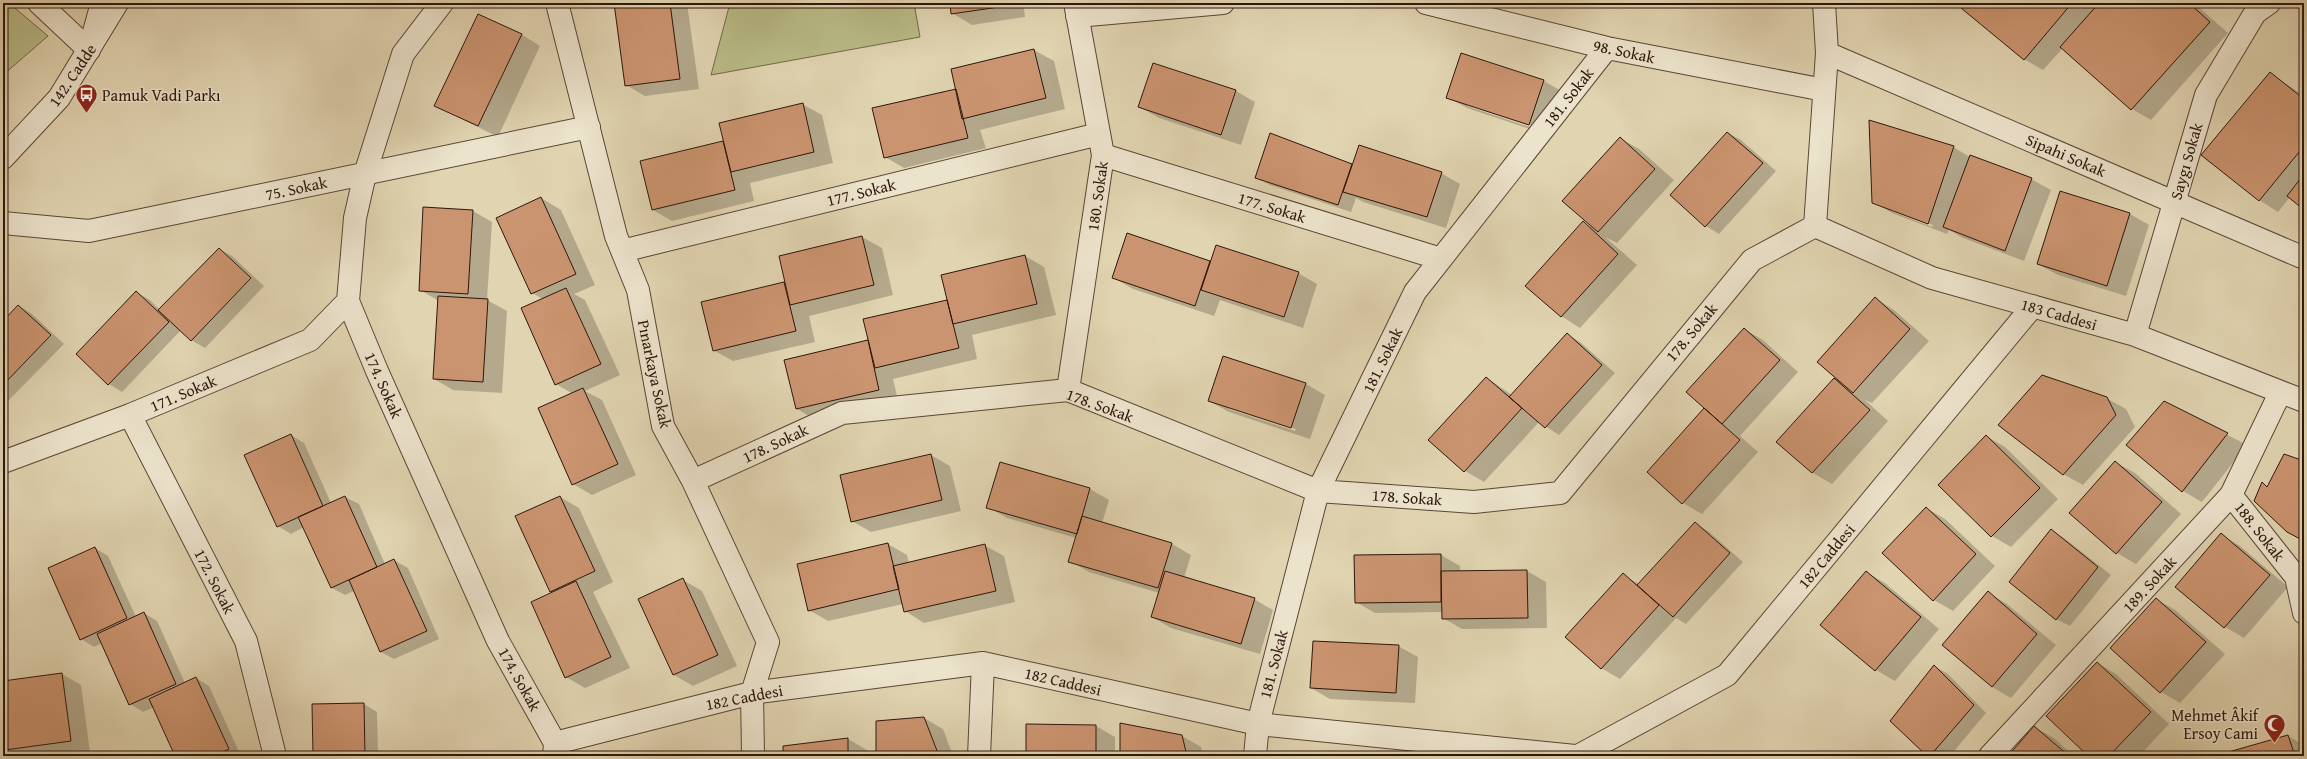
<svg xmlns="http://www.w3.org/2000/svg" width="2307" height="759" font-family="'Gentium Book Plus',serif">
  <rect width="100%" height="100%" fill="#e1d4b1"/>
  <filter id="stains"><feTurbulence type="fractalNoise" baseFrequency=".005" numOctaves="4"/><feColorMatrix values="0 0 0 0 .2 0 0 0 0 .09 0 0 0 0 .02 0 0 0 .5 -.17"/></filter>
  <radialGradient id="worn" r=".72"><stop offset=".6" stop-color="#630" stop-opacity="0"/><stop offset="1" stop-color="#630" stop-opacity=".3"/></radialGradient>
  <!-- green -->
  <path fill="#b9bb87" stroke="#736849" d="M3,3H9L48,36L3,75Z
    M730,3H914L920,37L711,75Z"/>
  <!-- shadow -->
  <path fill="#0003" fill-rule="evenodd" d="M615,3H687L699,89L645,96L626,85Z
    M951,3H1023L1025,17L972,25L952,13Z
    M1967,3H2194L2228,33L2151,120L2132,109L2063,48L2043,70L2024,59Z
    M521,34L540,46L498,137L436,106Z
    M1034,50L1054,61L1065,109L980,130L986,148L904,168L885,157L957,90L952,69Z
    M2270,73L2304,96V208L2290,197L2278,212L2259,200Z
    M1544,81L1563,92L1548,135L1467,108L1447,97ZM1467,104L1534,126L1533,128L1467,106Z
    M1236,91L1255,102L1241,145L1159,118L1140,107Z
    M802,104L822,115L833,163L750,183L754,201L672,221L653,210L641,162L724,141Z
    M1728,133L1741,140L1776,171L1719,234L1706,226L1671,195Z
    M1271,134L1353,165L1441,173L1460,184L1446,228L1363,202L1356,198L1351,212L1270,185L1257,178Z
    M1620,138L1639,149L1674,180L1617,243L1605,237L1637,265L1580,328L1561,316L1583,223L1594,228Z
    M1953,147L1970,157L2031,179L2051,190L2024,261L1963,238L1949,230L1947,234L1892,213L1873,202ZM1891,209L1933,225L1932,227L1891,211Z
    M2061,193L2130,214L2149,225L2126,296L2058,275L2038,264Z
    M541,198L561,210L595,285L574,294L585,300L620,375L585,391L602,400L636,475L592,495L573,484V394L556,384L543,299L532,293Z
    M473,211L492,222L487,300L507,311L502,393L453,390L434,379L439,301L420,290Z
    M1128,235L1211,262L1298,273L1317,284L1303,328L1220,300L1214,316L1133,289L1114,278Z
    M862,237L882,248L893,295L809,316L815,342L733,361L713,350L702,302L786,282L780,256Z
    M219,249L232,256L264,286L205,348L191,340L181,330L122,392L109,384L136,292L150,300L160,310Z
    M1025,256L1044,267L1056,315L972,335L977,359L893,379L898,400L816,420L797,409L785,361L870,341L864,320L949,301Z
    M1875,298L1894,310L1929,341L1872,403L1865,400L1888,421L1832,484L1813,473L1778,442L1836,377Z
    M19,306L32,314L64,344L4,405L3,322Z
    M1744,329L1763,340L1798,372L1740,436L1758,452L1702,514L1683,503L1648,472L1706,408Z
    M1567,334L1580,342L1615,373L1559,435L1539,422L1484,482L1465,471L1487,378L1512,395Z
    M1306,384L1325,395L1310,439L1229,412L1209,401ZM1229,407L1296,429L1295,431L1229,409Z
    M2106,398L2126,409L2135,427L2083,485L2063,474Z
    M2164,402L2247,445L2202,502L2183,491L2128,445Z
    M291,435L304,443L331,503L345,497L359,504L385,564L394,560L408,568L439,639L394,659L381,652L354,591L345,595L332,588L304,527L291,534L278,526Z
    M1986,436L2005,447L2058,499L2011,547L1992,536Z
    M931,455L950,466L961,511L871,532L852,521Z
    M2115,462L2135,473L2181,514L2136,564L2117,553L2071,513Z
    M1090,489L1109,500L1102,523L1172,544L1191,555L1184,578L1254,599L1273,610L1260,654L1171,628L1152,617L1159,593L1089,572L1070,561L1076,538L1007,518L988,507Z
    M560,497L579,508L613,582L593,592L630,668L585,688L566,677L553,593L550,591Z
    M1926,508L1945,519L1995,566L1953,611L1934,600Z
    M1695,523L1708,531L1743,562L1686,624L1676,618L1620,679L1601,668L1623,575L1639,584Z
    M2051,531L2064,538L2111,575L2070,626L2056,619Z
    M2221,535L2240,546L2288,587L2244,638L2225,627L2177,587Z
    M888,544L907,555L909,563L984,545L1004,556L1015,602L924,623L905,611L903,604L828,621L809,610Z
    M95,548L108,556L136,617L144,613L157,621L185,683L196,678L209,686L241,756H176L154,707L143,712L130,704L102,643L94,647L81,639Z
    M1441,555L1460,566V572L1527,571L1546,582L1547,628L1462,629L1443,618V612L1375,613L1356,602Z
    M1866,572L1885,583L1939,629L1895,681L1876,670L1822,625Z
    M683,580L702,591L737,666L693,686L674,675Z
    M1988,593L2007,604L2056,645L2011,698L1992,687Z
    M2156,599L2175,610L2225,654L2180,703L2161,692L2112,648Z
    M1398,646L1418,657L1415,703L1330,699L1311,688Z
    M2097,663L2116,674L2169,724L2139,756H2090Z
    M1934,666L1948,674L1986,713L1950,756H1928Z
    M62,674L81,685L90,752L59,756H17L5,750L3,732V682Z
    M364,704L377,712L378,756H314Z
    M924,718L943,729L953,756H877Z
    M1096,726L1115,737V756H1027Z
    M2034,727L2054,738L2074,756H2010Z
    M1182,736L1201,747L1203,756H1121Z
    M2288,736L2304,745V756H2226Z
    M848,739L867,750V756H784Z"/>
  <!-- building -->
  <path fill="#cb9470" stroke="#2d160b" d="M614,3H670L680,79L625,86Z
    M950,3H1006V6L951,14Z
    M1965,3H2072L2024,60L1961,8Z
    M2099,3H2189L2210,22L2131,110L2060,47Z
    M478,14L522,34L478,126L434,106Z
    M1034,49L1046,98L962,119L951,69Z
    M1461,53L1544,80L1529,125L1446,98Z
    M1153,63L1236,90L1221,135L1138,107Z
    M2270,72L2304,99V146L2259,201L2201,155Z
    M956,89L968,138L884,158L872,108Z
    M803,103L814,152L731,172L719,123Z
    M1869,120L1954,146L1928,224L1872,203Z
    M1727,132L1763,163L1705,227L1670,195Z
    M1270,133L1352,164L1338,205L1255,178Z
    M1620,137L1655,169L1598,232L1562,201Z
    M723,141L735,190L652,210L640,161Z
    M1359,145L1442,172L1427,217L1343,192Z
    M1970,155L2032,178L2005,251L1943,227Z
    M2304,174V210L2287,196Z
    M2060,191L2130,213L2107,286L2037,264Z
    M541,197L576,274L531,294L496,218Z
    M423,207L473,210L468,294L419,291Z
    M1583,221L1618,254L1561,317L1525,286Z
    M1127,233L1210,261L1195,306L1112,278Z
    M862,236L874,285L790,305L779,256Z
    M1216,245L1299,272L1284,317L1201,290Z
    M219,248L251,278L191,341L158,310Z
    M1025,255L1037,304L953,324L941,275Z
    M784,282L796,331L713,351L701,302Z
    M566,288L601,364L555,385L521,308Z
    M136,291L169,322L108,385L76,354Z
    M438,296L488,299L483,382L433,379Z
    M1875,297L1910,329L1853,393L1817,362Z
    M947,300L959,348L875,368L863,319Z
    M18,305L51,335L3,385V321Z
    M1744,328L1780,360L1722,424L1686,392Z
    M1567,333L1602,365L1545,428L1509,397Z
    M868,340L879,390L796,409L784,360Z
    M1223,356L1306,383L1291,428L1208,401Z
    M2042,375L2107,397L2116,415L2063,475L1998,425Z
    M1486,377L1522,408L1464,472L1428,440Z
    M1834,378L1870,410L1812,473L1776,442Z
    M583,388L618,464L572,485L538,408Z
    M2164,401L2228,433L2182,492L2126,445Z
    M1704,408L1740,440L1682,504L1647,472Z
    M291,434L323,506L277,527L244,455Z
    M1986,435L2040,488L1991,537L1938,485Z
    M931,454L942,500L851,522L840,475Z
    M2284,454L2304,461V541L2287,532L2254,501L2262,482L2267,487Z
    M2115,461L2162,502L2116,554L2069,513Z
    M1000,462L1090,488L1077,534L986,508Z
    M345,496L377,567L331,588L298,517Z
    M560,496L595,571L550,592L515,516Z
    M1926,507L1976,554L1933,601L1882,553Z
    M1082,516L1172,543L1158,588L1068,562Z
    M1695,522L1730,553L1673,617L1637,585Z
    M2051,529L2098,567L2056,620L2009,582Z
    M2221,533L2270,575L2224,628L2175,587Z
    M888,543L899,589L808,611L797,564Z
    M985,544L996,591L904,612L893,566Z
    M95,547L127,618L80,640L48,568Z
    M1441,554V602L1355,603L1354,555Z
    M394,559L427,631L380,652L349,580Z
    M1527,570L1528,618L1442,619L1441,571Z
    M1165,571L1255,598L1241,644L1151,617Z
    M1866,571L1921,617L1875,671L1820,625Z
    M1623,573L1659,605L1601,669L1565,637Z
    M683,578L718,655L673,675L638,599Z
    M576,581L611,657L565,678L531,602Z
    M1988,591L2037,634L1992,687L1942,645Z
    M2156,598L2206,642L2160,693L2110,648Z
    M144,612L176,684L129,705L97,634Z
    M1313,641L1399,645L1396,693L1310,688Z
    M2097,662L2151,712L2109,756H2088L2046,716Z
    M1934,665L1974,705L1930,756H1927L1890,721Z
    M62,673L71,741L5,750L3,681Z
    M196,677L229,749L214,756H175L149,699Z
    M364,703L365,756H313L312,704Z
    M924,717L939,756H876V721Z
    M1120,723L1182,735L1187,756H1120Z
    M1026,724L1096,725V756H1026Z
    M2034,726L2069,756H2008Z
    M2288,735L2295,756H2225V753Z
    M848,738V756H783V746Z"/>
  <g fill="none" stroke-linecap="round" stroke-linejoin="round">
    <defs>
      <path id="minor" d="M39,3L89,50L102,3
        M442,3L403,54L365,174L355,218L348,301L377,371L498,641L555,743L554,756
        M557,3L616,236L638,290L663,426L693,481L768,642L752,693L753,756
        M1426,3L1607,48L1824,90
        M1077,16L1223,3
        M1827,53L2304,258
        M1103,155L1441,259
        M3,223L89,231L589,127
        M1815,226L1932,278L2135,335L2304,401
        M1815,226L1827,53L1824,3
        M622,251L1099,134
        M2135,335L2206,95L2255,13L2269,3
        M1068,390L1103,155L1075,3
        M130,415L246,641L275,756
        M3,462L130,415L310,340L348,301
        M693,481L842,413L1068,390L1318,491L1474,502L1560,493L1752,260L1815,226
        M2231,495L2296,577L2304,613
        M555,743L752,693L983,663L1258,724L1575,756
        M979,756L983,663
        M1255,756L1258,724L1318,491L1415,292L1607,48
        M1578,756L1727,675L2033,306
        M1990,756L2231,495L2280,393"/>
      <path id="tertiary" d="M3,158L59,98L117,3"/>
    </defs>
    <!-- minor casing -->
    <use href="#minor" stroke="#5a4634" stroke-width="24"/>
    <!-- tertiary casing -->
    <use href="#tertiary" stroke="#5a4634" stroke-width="24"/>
    <!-- minor -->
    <use href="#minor" stroke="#ece3cc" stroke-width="22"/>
    <!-- tertiary -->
    <use href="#tertiary" stroke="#ece3cc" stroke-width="22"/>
  </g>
  <!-- icons -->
  <defs>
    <symbol id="bus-pin" viewBox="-11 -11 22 30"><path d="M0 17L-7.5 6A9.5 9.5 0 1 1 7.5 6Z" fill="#8f2418" stroke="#ece3cc"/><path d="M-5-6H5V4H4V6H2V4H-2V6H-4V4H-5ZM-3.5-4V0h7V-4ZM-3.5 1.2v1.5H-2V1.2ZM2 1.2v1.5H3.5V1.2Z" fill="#fff"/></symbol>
    <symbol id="mosque-pin" viewBox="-11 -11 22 30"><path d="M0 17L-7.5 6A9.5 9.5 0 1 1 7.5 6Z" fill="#8f2418" stroke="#ece3cc"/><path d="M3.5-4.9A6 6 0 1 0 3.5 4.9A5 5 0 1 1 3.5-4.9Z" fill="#fff"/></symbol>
  </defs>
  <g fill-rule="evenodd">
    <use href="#bus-pin" x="74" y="82" width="25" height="34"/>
    <use href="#mosque-pin" x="2262" y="712" width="25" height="34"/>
  </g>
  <g text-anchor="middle" stroke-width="3" stroke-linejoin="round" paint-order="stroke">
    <!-- street labels -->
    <g font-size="16" fill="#2d160b" stroke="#ece3cc">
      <text transform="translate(1624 51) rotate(12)" y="6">98. Sokak</text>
      <text transform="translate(72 75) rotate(-56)" y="6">142. Cadde</text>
      <text transform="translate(1568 97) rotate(-52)" y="6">181. Sokak</text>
      <text transform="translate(2066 155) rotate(23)" y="6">Sipahi Sokak</text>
      <text transform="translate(2186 161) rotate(-74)" y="6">Saygı Sokak</text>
      <text transform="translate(296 188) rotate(-12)" y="6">75. Sokak</text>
      <text transform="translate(861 192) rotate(-14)" y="6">177. Sokak</text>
      <text transform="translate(1097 196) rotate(-82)" y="6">180. Sokak</text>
      <text transform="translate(1272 207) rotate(17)" y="6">177. Sokak</text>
      <text transform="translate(2059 314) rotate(16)" y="6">183 Caddesi</text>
      <text transform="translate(1691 332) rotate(-50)" y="6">178. Sokak</text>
      <text transform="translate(1382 360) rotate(-64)" y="6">181. Sokak</text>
      <text transform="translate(655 374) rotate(78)" y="6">Pınarkaya Sokak</text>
      <text transform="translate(384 385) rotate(66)" y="6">174. Sokak</text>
      <text transform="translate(183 393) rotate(-23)" y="6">171. Sokak</text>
      <text transform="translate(1100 405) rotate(20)" y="6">178. Sokak</text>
      <text transform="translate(775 443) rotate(-25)" y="6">178. Sokak</text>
      <text transform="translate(1407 497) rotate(4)" y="6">178. Sokak</text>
      <text transform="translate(2260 531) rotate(52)" y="6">188. Sokak</text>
      <text transform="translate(1826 556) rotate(-50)" y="6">182 Caddesi</text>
      <text transform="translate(215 581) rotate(63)" y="6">172. Sokak</text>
      <text transform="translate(2149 584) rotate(-47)" y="6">189. Sokak</text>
      <text transform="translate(1273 664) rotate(-75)" y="6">181. Sokak</text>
      <text transform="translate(520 679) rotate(61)" y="6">174. Sokak</text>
      <text transform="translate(1063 681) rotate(13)" y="6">182 Caddesi</text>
      <text transform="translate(744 697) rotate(-11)" y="6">182 Caddesi</text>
    </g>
    <!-- poi labels -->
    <g font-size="16" fill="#2d160b" stroke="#ece3cc" text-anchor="start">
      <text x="102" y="101">Pamuk Vadi Parkı</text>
      <text x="2258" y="721" text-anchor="end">Mehmet Âkif<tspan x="2258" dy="18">Ersoy Cami</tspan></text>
    </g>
  </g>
  <!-- margin -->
  <rect width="2307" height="759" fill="none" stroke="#e1d4b1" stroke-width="16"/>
  <rect x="4" y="4" width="2299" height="751" fill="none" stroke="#2d160b" stroke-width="2"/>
  <rect x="8" y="8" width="2291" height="743" fill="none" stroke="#2d160b"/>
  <rect width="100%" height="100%" filter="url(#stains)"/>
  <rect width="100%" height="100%" fill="url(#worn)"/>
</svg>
